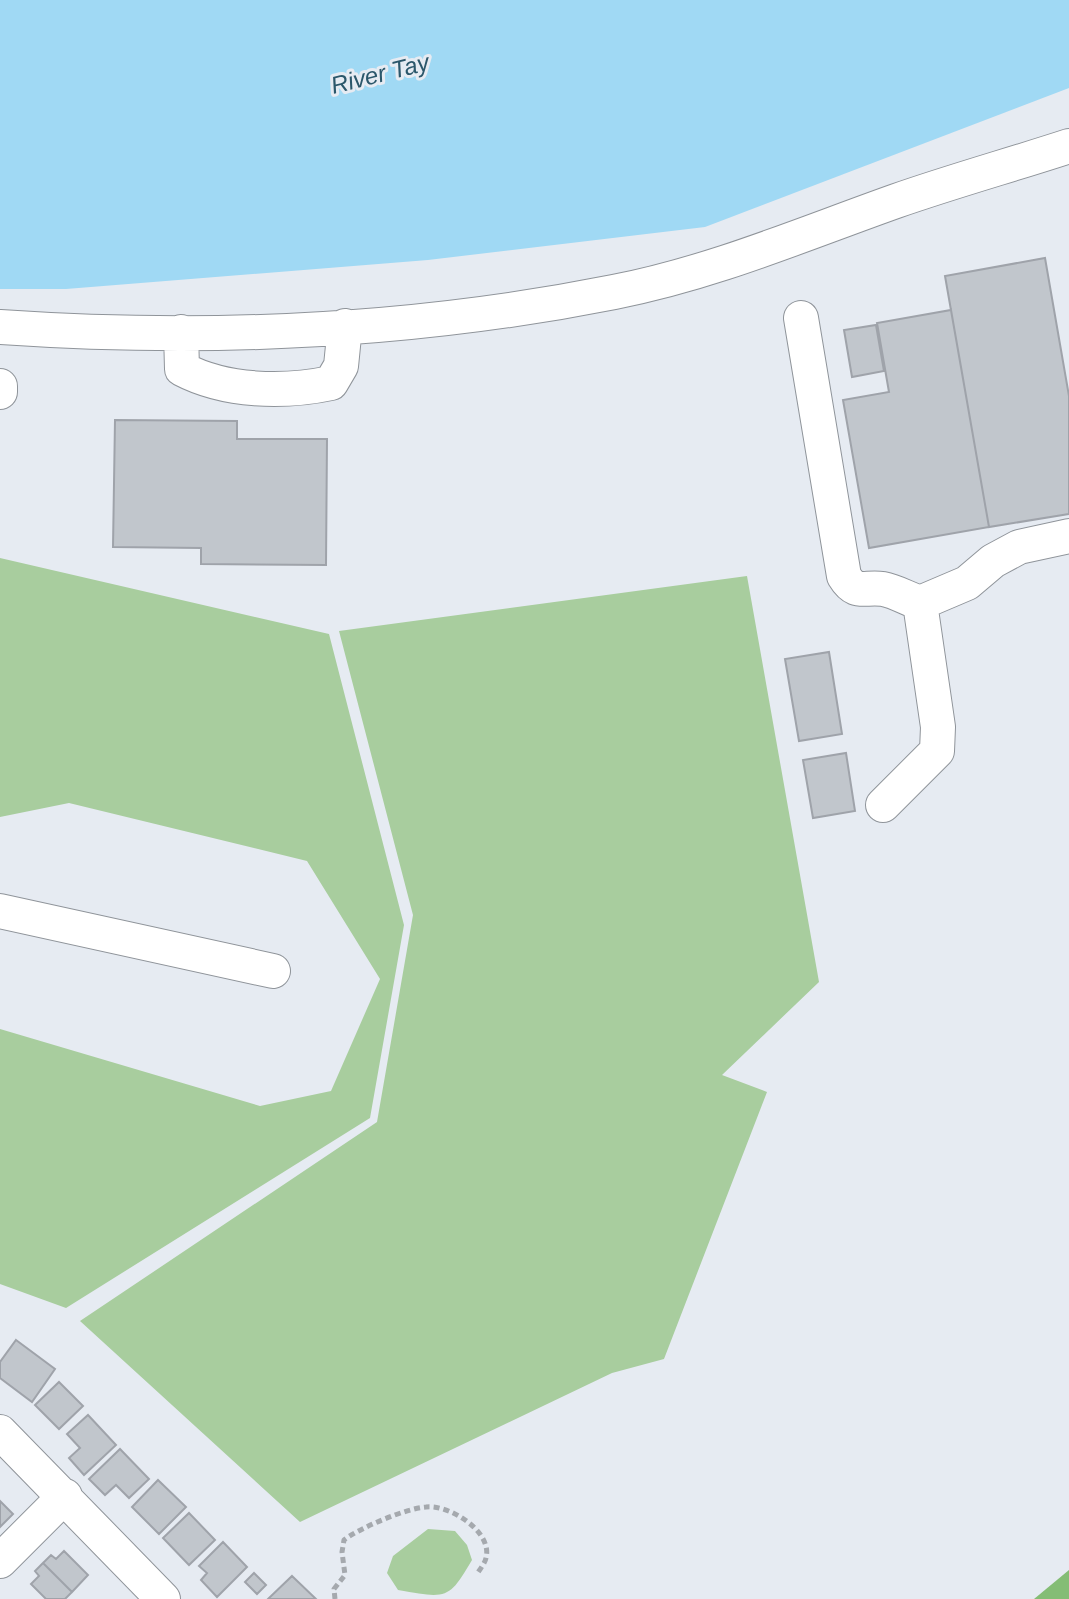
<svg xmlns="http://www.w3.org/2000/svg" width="1069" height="1599" font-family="Arial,sans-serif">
  <rect width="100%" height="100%" fill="#e6ebf2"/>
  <!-- green -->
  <path fill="#a8cd9e" d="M0,558L329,634L404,925L370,1118L66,1308L0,1284V1029L260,1106L331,1091L380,979L307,861L69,803L0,817Z
    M747,576L819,982L722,1075L767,1092L664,1359L612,1373L300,1522L80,1321L377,1122L413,915L339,631Z
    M428,1529L455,1531L467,1545L472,1560C449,1599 448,1599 398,1590L387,1573L393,1556Z"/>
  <!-- forest -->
  <path fill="#84bd75" d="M1069,1570V1599H1034Z"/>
  <!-- water -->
  <path fill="#a0d9f4" d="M0,0H1069V88L705,227L428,260L66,289H0Z"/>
  <!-- building -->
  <path fill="#c1c6cc" stroke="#9fa3aa" stroke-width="2" d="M1045,258L1069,396V514L989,527L945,276Z
    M951,310L989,527L869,548L843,400L889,392L877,323Z
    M876,325L884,371L852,377L844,330Z
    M115,420L237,421V439H327L326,565L201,564V548L113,547Z
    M829,652L842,734L799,741L785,659Z
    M846,753L855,811L813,818L803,760Z
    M16,1340L55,1369L32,1402L0,1378V1362Z
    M59,1382L83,1406L59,1429L35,1405Z
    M88,1415L116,1445L84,1475L69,1458L80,1448L67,1434Z
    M120,1449L149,1479L129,1498L116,1485L105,1495L89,1479Z
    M158,1480L186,1507L159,1534L132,1507Z
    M0,1501L13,1514L0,1527Z
    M189,1513L215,1540L189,1565L163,1538Z
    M223,1542L247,1567L217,1597L201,1580L207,1573L199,1566Z
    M64,1551L88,1575L72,1592L43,1563L51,1555L56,1559Z
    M43,1563L72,1592L65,1599H46L31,1584L39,1576L35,1571Z
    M254,1573L266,1585L257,1594L245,1582Z
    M292,1576L316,1599H268Z"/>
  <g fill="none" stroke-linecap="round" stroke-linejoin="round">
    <defs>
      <path id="minor" d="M801,318L844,576C856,596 864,586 883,589C895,591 908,599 920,603L967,583L993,561L1019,547L1069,536
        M0,327C204,341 413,332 614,292C712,273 803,234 896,201C953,181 1011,165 1069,146
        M181,332L182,369C226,392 284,393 331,383L341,366L345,326
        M0,386V392
        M883,805L937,751L938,727L920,603
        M0,911L273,971
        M0,1432L163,1599
        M0,1561L65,1496"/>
    </defs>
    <!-- minor casing -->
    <use href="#minor" stroke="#8f949a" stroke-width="36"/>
    <!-- path -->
    <path stroke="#a5a9ae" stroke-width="5" stroke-dasharray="6 4" stroke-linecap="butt" d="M335,1599L334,1589L345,1575L342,1552L344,1540C359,1528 407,1508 426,1507C448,1504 493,1531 486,1558C485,1563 480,1569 477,1574"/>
    <!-- minor -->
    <use href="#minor" stroke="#fff" stroke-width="34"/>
  </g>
  <g text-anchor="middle" stroke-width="6" stroke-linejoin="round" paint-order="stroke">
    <!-- water labels -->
    <g font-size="24" font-style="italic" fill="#2b576b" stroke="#e6ebf2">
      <text transform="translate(380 74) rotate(-14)" y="8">River Tay</text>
    </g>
  </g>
</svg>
